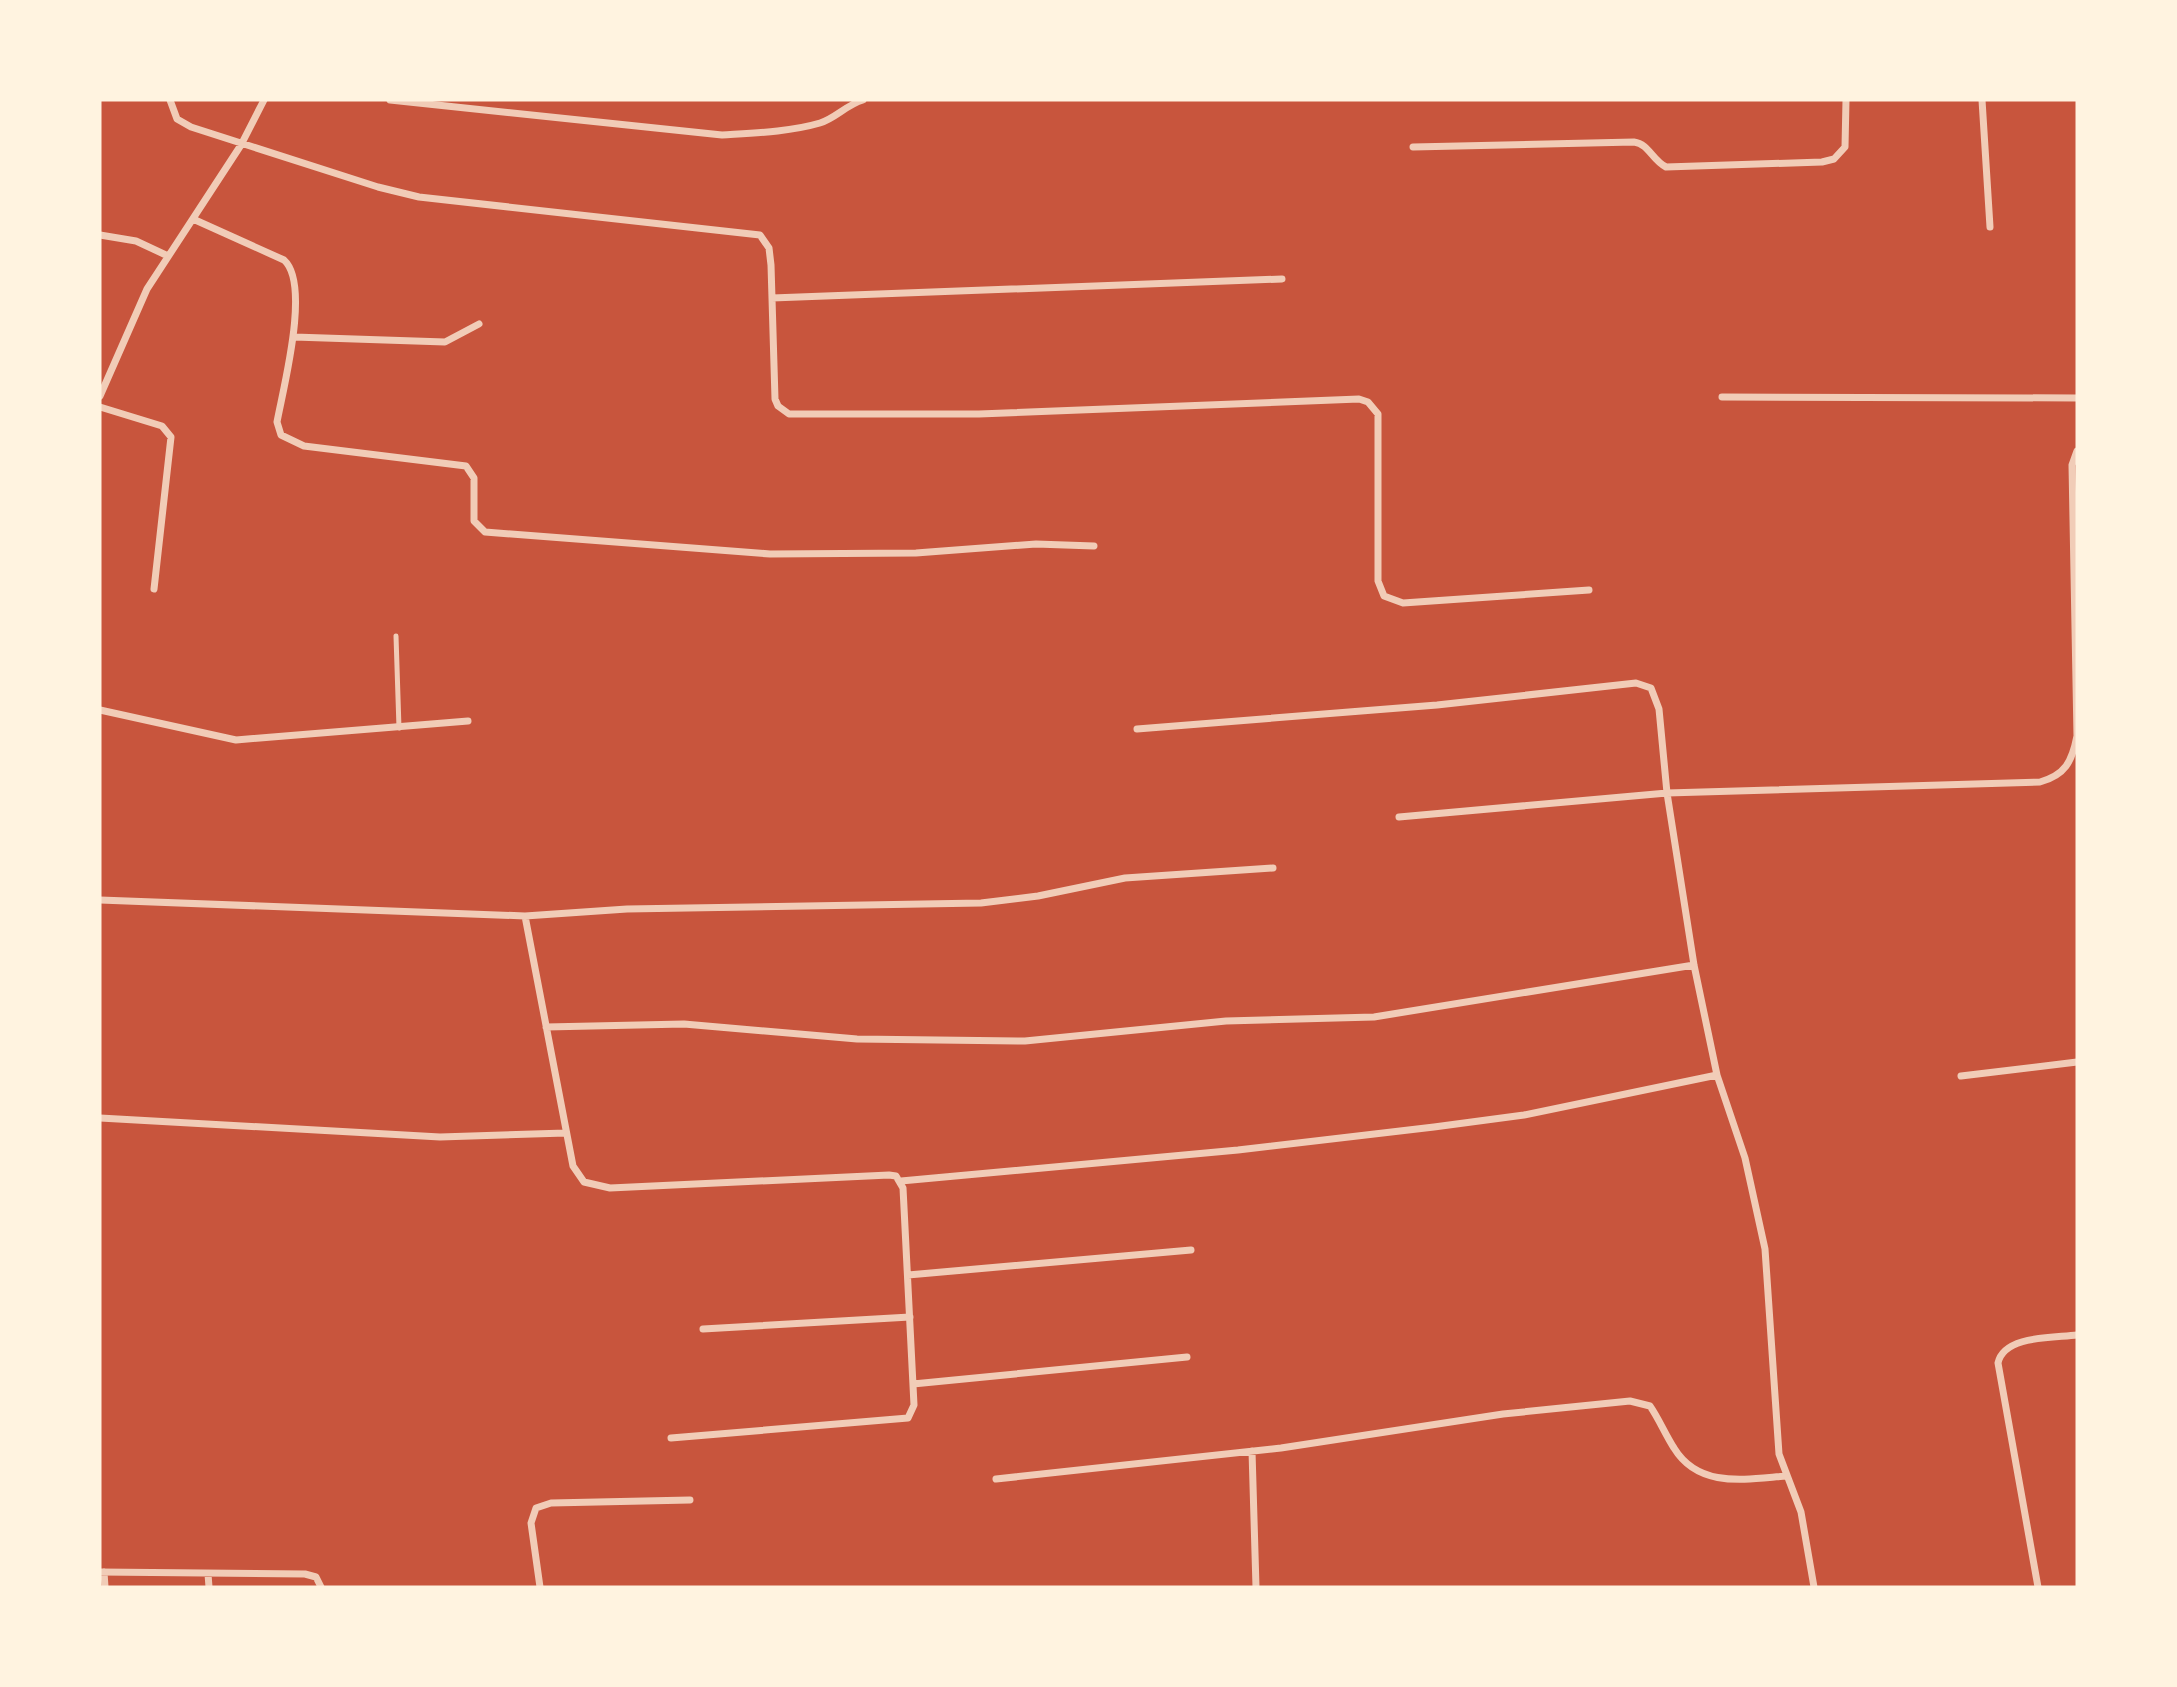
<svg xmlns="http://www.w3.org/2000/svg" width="2177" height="1687" font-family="'Asap Condensed',sans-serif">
  <rect width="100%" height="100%" fill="#c8553d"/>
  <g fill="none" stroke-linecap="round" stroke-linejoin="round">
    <!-- service -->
    <path stroke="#f1ccb7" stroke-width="5" d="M396,636L399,728"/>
    <!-- minor -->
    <path stroke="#f1ccb7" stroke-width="7" d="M170,100L177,119L191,127L378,187L419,197L760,235L769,248L771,265L775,399L778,406L789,414H979L1359,399L1368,402L1378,414V581L1384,596L1403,603L1589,590
      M390,100L722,135C754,133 789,132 820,123C836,118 846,105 863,100
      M1982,100L1990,227
      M1413,147L1634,142C1649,144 1652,160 1666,167L1822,162L1834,159L1845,147L1846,100
      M193,219L284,260C311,284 283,389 277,422L281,435L304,446L466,466L474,478V521L485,532L770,554L916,553L1036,544L1094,546
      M100,235L136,241L168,256
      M772,298L1282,279
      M294,337L445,342L479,324
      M100,396L147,289L241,145L264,100
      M1722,397L2077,398
      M100,407L162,426L171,437L154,589
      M100,710L236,740L468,721
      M1137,729L1437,705L1636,683L1651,688L1659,709L1667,793L1694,965L1717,1075L1745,1158L1765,1249L1779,1454L1801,1512L1814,1587
      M1399,817L1667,793L2040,782C2065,775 2072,762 2077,736L2072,465L2077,451
      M100,900L525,916L627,909L981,903L1038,896L1125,878L1273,868
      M525,916L573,1166L584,1182L610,1188L889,1175L896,1176L903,1188L914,1405L908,1418L671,1438
      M546,1027L684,1024L857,1039L1025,1041L1226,1021L1374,1017L1694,965
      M1961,1076L2077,1062
      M100,1118L440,1137L566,1133
      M901,1181L1238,1150L1434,1127L1524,1115L1717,1075
      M908,1275L1191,1250
      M703,1329L910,1317
      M913,1384L1187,1357
      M1252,1451L1256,1587
      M996,1479L1281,1448L1503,1414L1630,1401L1650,1406C1659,1419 1665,1434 1674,1448C1699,1489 1746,1479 1787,1476
      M100,1572L305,1574L316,1577L321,1587
      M104,1572L105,1587
      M208,1574L209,1587
      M540,1587L531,1523L536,1508L551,1503L690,1500
      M2038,1587L1998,1363C2004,1335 2054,1338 2077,1335"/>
  </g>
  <!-- border -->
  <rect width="2177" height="1687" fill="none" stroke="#fff3e0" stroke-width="203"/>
</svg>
